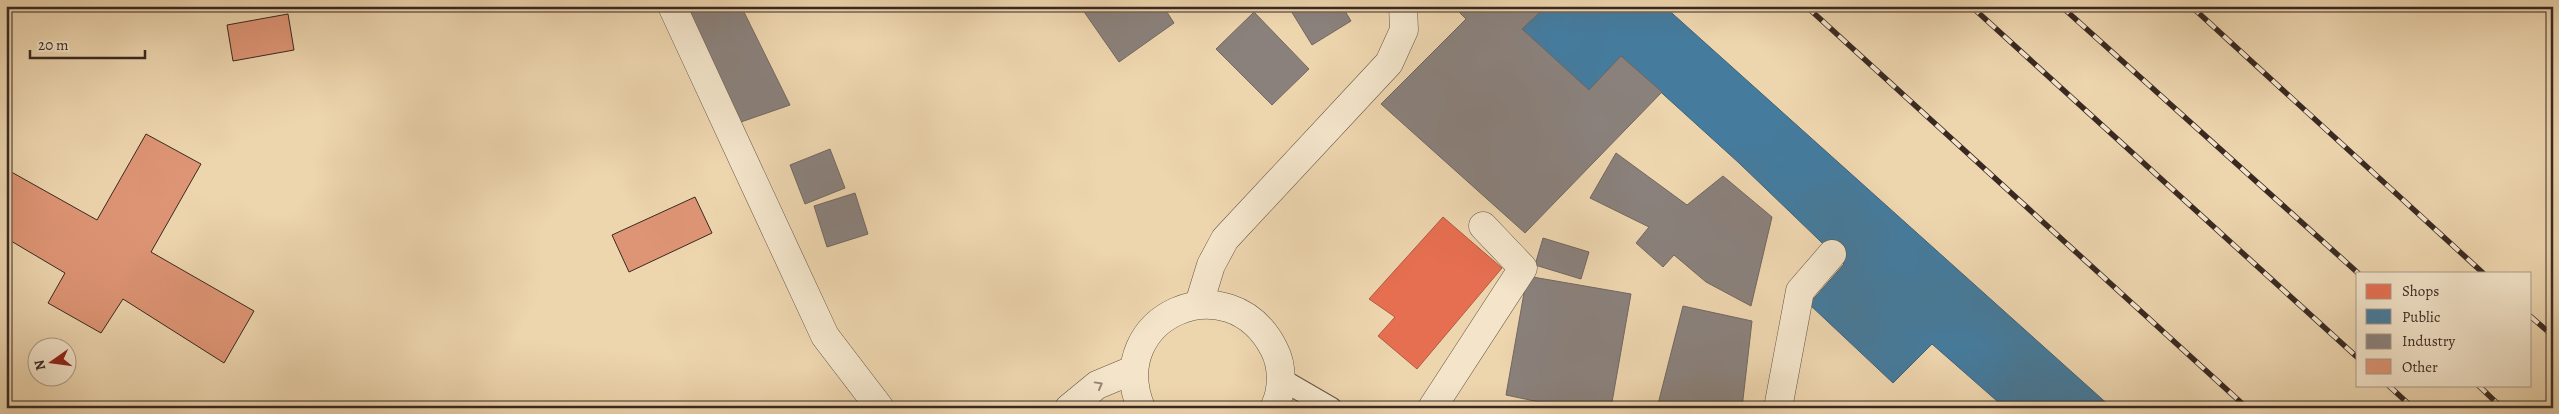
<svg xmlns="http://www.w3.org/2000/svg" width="2559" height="414" font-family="Alegreya,serif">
  <rect width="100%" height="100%" fill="#edd5ae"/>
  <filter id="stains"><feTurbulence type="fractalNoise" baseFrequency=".004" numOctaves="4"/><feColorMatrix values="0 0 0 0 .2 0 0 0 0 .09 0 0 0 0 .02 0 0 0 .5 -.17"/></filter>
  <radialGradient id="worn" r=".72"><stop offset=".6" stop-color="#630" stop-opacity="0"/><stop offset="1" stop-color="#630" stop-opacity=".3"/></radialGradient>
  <!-- shops -->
  <path fill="#e76f51" stroke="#b35a43" d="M1443,217L1502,268L1417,369L1378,336L1395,317L1369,299Z"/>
  <!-- public -->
  <path fill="#457b9d" stroke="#416278" d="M1545,6H1664L2112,408H2005L1932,344L1893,383L1809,304L1844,264L1739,163L1621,56L1589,90L1522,29Z"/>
  <!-- industry -->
  <path fill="#8a817c" stroke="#726761" d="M682,6H741L790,105L738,123Z
    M1080,6H1163L1174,23L1119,62Z
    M1288,6H1342L1351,21L1312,45Z
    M1460,6H1533L1539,13L1522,29L1589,90L1621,56L1662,92L1525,233L1381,104L1466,19L1457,10Z
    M1254,12L1309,69L1272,105L1216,49Z
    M830,149L845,188L805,204L790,165Z
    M1616,153L1687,205L1723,176L1772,217L1751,306L1706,282L1674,255L1663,267L1636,243L1649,227L1590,198Z
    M855,193L868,234L827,247L814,206Z
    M1543,238L1589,252L1581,279L1535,265Z
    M1527,276L1631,294L1611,408H1568L1506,395Z
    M1683,306L1752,321L1742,408H1657Z"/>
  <!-- building -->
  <path fill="#de9575" stroke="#392922" d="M288,14L294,50L233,61L227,25Z
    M146,134L201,164L151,252L254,311L224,363L123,299L101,333L48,303L65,273L6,238V169L97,220Z
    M695,197L712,233L629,272L612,235Z"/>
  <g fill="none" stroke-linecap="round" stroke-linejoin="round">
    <defs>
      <path id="lane" d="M1281,379L1331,408"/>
      <path id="street" d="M672,6L825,336L880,408
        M1199,304L1211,265L1225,239L1389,63L1404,30L1403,6
        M1069,408L1097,385L1133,370
        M1141,408C1104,317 1229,261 1274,349C1283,366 1283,391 1274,408
        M1432,408L1523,268L1483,226
        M1778,408L1800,291L1832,254"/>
    </defs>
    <!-- lane casing -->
    <use href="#lane" stroke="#665445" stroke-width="23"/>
    <!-- street casing -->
    <use href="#street" stroke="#665445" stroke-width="29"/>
    <!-- lane -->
    <use href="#lane" stroke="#f3e4ca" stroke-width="21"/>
    <!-- street -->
    <use href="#street" stroke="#f3e4ca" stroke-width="28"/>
    <defs>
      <path id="rail" d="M1806,6L2247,408
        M1971,6L2358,358
        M2061,6L2358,273
        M2191,6L2483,273
        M2530,316L2553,336
        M2388,385L2413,408
        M2478,385L2502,408"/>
    </defs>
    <!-- rail casing -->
    <use href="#rail" stroke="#392922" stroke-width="5.5"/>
    <!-- rail -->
    <use href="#rail" stroke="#f3e4ca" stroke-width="4" stroke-dasharray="11" stroke-linecap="butt"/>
  </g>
  <!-- one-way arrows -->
  <defs><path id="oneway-chevron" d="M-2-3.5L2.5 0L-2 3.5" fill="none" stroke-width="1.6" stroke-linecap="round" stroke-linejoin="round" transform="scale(1.25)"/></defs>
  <use stroke="#968676" href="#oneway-chevron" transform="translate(1099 385) rotate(-29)"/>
  <!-- margin -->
  <rect width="2559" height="414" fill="none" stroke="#edd5ae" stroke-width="25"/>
  <rect x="8" y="8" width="2544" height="399" fill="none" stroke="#392922" stroke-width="2.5"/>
  <rect x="12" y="12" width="2534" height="389" fill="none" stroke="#392922"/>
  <!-- legend -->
  <rect x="2356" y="272" width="175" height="115" fill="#f3e4ca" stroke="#a99987"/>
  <rect x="2366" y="284" width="25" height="15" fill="#e76f51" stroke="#a99987"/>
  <text x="2402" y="296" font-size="15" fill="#392922">Shops</text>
  <rect x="2366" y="309" width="25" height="15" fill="#457b9d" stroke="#a99987"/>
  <text x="2402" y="322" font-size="15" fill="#392922">Public</text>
  <rect x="2366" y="334" width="25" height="15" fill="#8a817c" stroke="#a99987"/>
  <text x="2402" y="346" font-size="15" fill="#392922">Industry</text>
  <rect x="2366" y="359" width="25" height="15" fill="#de9575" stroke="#a99987"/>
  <text x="2402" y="372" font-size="15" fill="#392922">Other</text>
  <!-- north arrow -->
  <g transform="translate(52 362) rotate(256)"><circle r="24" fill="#f3e4ca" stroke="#a99987"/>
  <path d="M0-4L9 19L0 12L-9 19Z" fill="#8f2418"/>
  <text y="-8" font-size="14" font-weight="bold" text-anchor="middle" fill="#392922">N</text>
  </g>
  <!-- scale -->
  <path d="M30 50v8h115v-8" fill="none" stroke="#392922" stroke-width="2.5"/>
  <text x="38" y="50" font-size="15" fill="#392922" stroke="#f3e4ca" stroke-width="4" paint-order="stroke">20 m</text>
  <rect width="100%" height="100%" filter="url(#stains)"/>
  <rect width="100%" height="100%" fill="url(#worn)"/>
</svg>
